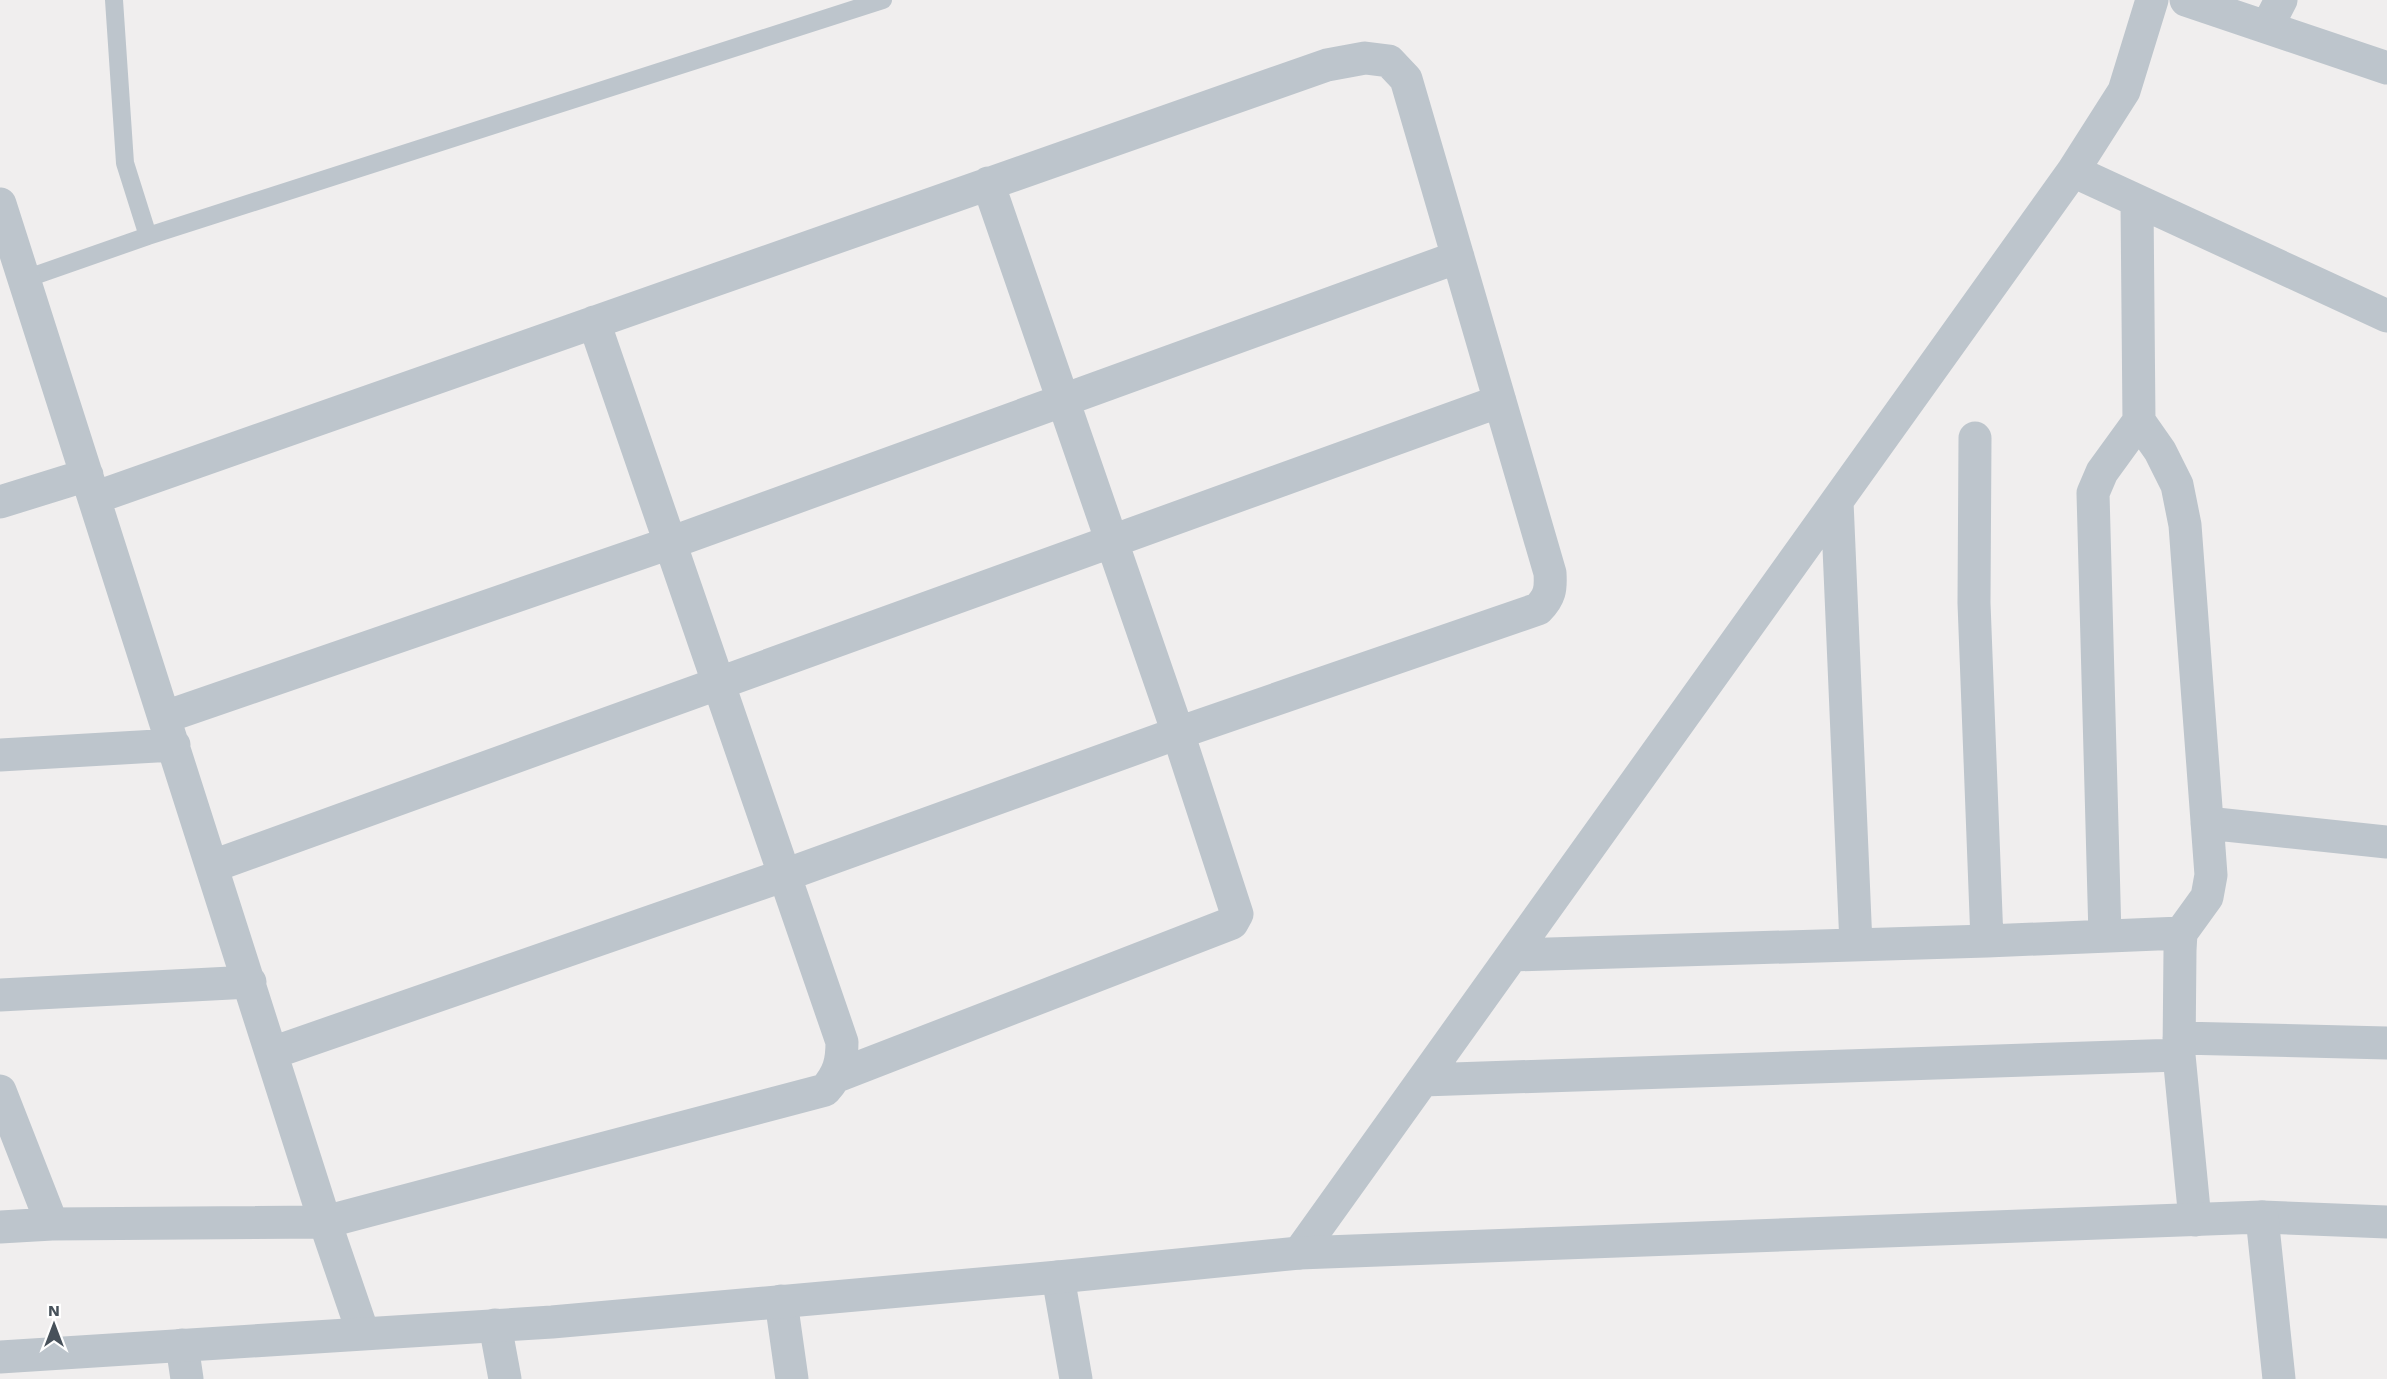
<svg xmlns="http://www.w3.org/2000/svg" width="2387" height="1379" font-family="'Work Sans',sans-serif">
  <rect width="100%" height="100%" fill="#f0eeee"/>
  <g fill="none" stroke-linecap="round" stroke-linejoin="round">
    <!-- service -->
    <path stroke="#bdc5cc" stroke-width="18" d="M148,236L883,0
      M25,279L148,236L125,163L114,0"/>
    <!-- minor -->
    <path stroke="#bdc5cc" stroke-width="33" d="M2186,0L2387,68
      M2267,27L2281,0
      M2073,171L2387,316
      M2137,202L2139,421L2160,451L2177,485L2185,525L2211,875L2207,897L2181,933L2180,950L2179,1055L2195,1220
      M0,204L325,1222L363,1333
      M1975,438L1974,603L1987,941
      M94,498L1327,65L1365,58L1389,61L1406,79L1550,573C1551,589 1550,597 1538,609L1178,733L785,875L272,1053
      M1837,501L1856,945
      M0,502L87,475
      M165,717L670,543L1458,257
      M0,755L174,745
      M2207,823L2387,842
      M213,866L1500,401
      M2105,936L2093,493L2102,472L2139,421
      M1512,955L1987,941L2181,933
      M0,995L250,982
      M2179,1038L2387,1043
      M837,1076L1232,923L1237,914L1178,733L988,183
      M1423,1080L2179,1055
      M0,1091L52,1224
      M2262,1217L2387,1222
      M0,1227L52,1224L325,1222L825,1090C839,1074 842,1062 842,1042L594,322
      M1299,1253L2073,171L2124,91L2152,0
      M1058,1277L1076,1379
      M781,1301L792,1379
      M495,1325L505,1379
      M182,1345L187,1379"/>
    <!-- tertiary -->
    <path stroke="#bdc5cc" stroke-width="33" d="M0,1357L552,1322L1058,1277L1299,1253L2262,1217L2279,1379"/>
  </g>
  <!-- north arrow -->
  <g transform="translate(54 1325)" stroke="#ffffff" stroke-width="4.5" paint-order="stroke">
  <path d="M0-4.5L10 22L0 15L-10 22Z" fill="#47515a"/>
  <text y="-9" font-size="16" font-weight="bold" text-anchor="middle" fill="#47515a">N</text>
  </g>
</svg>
